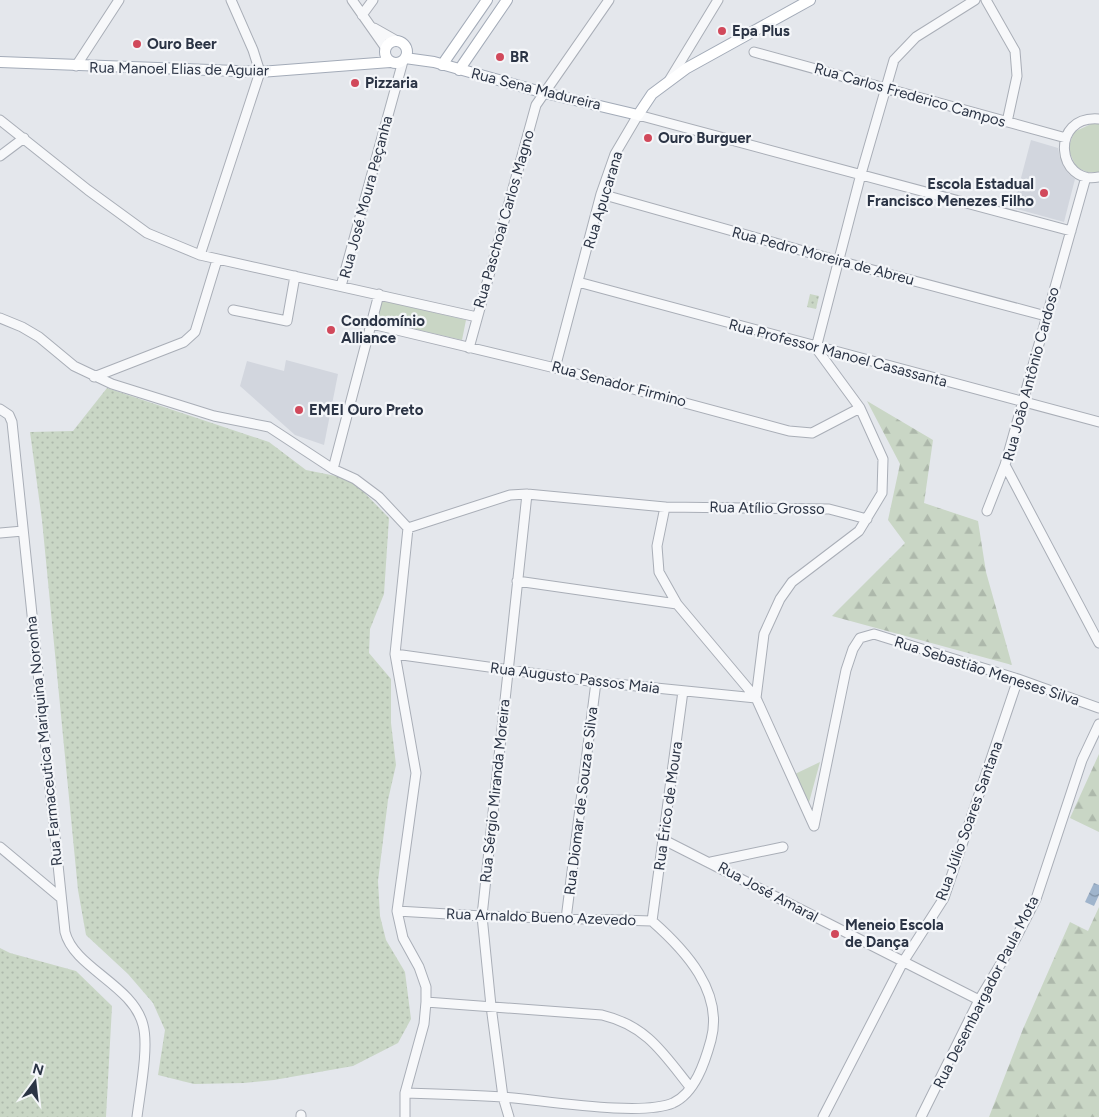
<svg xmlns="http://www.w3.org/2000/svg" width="1099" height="1117" font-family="Figtree,sans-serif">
  <defs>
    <pattern id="grass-dots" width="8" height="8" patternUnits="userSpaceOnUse" patternTransform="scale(1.25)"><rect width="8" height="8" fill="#c9d6c5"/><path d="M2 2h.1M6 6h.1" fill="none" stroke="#adb8ab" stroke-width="1.8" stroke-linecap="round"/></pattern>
    <pattern id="forest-firs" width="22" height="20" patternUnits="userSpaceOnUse" patternTransform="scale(1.25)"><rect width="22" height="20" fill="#c9d6c5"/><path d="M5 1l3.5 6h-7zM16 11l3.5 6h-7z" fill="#adb8ab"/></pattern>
    <pattern id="water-waves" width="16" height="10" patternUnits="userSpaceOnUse" patternTransform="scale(1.25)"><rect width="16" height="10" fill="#9fb4cc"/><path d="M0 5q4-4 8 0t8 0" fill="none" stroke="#8293a7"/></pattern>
  </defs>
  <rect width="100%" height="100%" fill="#e4e7ec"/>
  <!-- built -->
  <path fill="#d2d6de" d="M1031,140L1058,148L1060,158L1069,174L1075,179L1064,222L1013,208Z
    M286,360L338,374L324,445L295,435L240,386L247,361L284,371Z"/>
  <!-- grass -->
  <path fill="url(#grass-dots)" d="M810,294L819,296L816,309L807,307Z
    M107,388L269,442L306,470L351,479L389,518L384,594L370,629L369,653L391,679V723L396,765L388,800L378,881L380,916L386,940L405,972L411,1019L398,1043L353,1066L274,1080L244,1083L194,1084L158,1075L165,1030L153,1003L128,974L86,935L78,890L42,520L30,432L73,431Z
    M0,948L10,953L76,971L112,1006L106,1117H0Z"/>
  <!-- forest -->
  <path fill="url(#forest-firs)" d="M867,401L933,440L924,503L978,521L986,572L1012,665L832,616L905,543L888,520L900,464Z
    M1099,754V832L1070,818Z
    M1099,907V1117H989L1023,1029L1070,922L1088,931Z"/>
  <!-- green -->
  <path fill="#c9d6c5" d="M1091,124H1099V172H1087L1076,167L1068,149L1074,132Z
    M380,300L466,320L462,340L376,320Z
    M820,762L808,806L795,774Z"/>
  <!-- water -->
  <path fill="url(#water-waves)" d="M1094,883L1099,885V895L1094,906L1085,902Z"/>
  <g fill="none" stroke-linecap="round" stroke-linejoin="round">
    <defs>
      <path id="minor" d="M352,0L385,47
        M986,0L1015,51L1017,76L1007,122
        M362,15L373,0
        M374,28L397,41
        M754,52L1066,138
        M76,66L119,0
        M670,79L718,0
        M1099,119C1049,115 1057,186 1099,177
        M0,120L88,190L147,233L200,255L477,317
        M0,156L24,138
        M1086,177L1005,465L1099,643
        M601,194L839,261L1046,316
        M200,255L260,72L253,50L231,0
        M578,282L1099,422
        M341,286L403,61
        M233,310L287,321L295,276
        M0,318L22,327L39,337L74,366L112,384L214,416L269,427L333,469L355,479L379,497L408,528
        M372,324L555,368L789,431L812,433L860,408
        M469,348L536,105L609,0
        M555,368L601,194L615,154L638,115L1071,231
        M94,377L184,342L195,332L217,260
        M0,409L9,415L12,422L65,932C74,968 133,985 143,1025C149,1047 140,1092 137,1117
        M333,469L379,294
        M665,507L657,546L659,572L677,604L756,698L814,826
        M987,511L1005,465
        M408,528L510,495L527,494L665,507L829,509L867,519
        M0,533L23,531
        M517,581L677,604
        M395,654L596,682L756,698L764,634L780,599L792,582L859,531L882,493L883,459L860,408L816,348L861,174L894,60L916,37L975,0
        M814,826L846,670L853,649L860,638L874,634L1018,679L1099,708
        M664,840L979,1000
        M0,847L61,898
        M711,862L783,847
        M397,911L482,916L652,921C685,950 724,992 711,1040C705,1062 695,1093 673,1103C640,1117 543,1100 503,1097C471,1095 438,1094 405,1093
        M566,919L596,682
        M652,921L683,691
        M426,1002L602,1015C647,1026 663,1053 690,1087
        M301,1115V1117
        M405,1117V1093L424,1024L426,1002V987L419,967L403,938L397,911L416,773L395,654L408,528
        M509,1117L503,1097L491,1006L482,916L527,494
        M823,1117L903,962L944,898L1018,679
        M921,1117L979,1000L1015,940L1036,899L1082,760L1099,724"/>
      <path id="major" d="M385 52a11 11 0 1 1 22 0a11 11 0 1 1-22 0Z
        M405,58L434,62L545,93L638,115L652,94L687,68L810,0
        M0,62L260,72L390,62
        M442,65L487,0
        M459,70L507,0"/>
    </defs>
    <!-- minor casing -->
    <use href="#minor" stroke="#a9aeb7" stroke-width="11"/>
    <!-- major casing -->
    <use href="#major" stroke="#a3abb8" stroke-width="12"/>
    <!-- minor -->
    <use href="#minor" stroke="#f7f8fa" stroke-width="9"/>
    <!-- major -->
    <use href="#major" stroke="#fff" stroke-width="10"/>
  </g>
  <!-- markers -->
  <g fill="#d1495b" stroke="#f4f6f9" stroke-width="2">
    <circle cx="722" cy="31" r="5"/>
    <circle cx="137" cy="44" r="5"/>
    <circle cx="500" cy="57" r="5"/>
    <circle cx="355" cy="83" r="5"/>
    <circle cx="648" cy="138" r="5"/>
    <circle cx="1044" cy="193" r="5"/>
    <circle cx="331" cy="330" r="5"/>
    <circle cx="299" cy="410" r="5"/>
    <circle cx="835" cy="934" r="5"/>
  </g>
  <g text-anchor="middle" stroke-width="4.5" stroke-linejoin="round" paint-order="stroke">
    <!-- poi labels -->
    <g font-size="15" font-weight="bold" fill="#2b3445" stroke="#f4f6f9" text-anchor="start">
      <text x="732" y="36">Epa Plus</text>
      <text x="147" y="49">Ouro Beer</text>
      <text x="510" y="62">BR</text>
      <text x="365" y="88">Pizzaria</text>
      <text x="658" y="143">Ouro Burguer</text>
      <text x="1034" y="189" text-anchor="end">Escola Estadual<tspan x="1034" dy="17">Francisco Menezes Filho</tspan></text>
      <text x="341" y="326">Condomínio<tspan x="341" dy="17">Alliance</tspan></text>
      <text x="309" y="415">EMEI Ouro Preto</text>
      <text x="845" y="930">Meneio Escola<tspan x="845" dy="17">de Dança</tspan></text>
    </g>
    <!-- street labels -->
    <g font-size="15" fill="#2b3445" stroke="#f4f6f9">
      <text transform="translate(179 69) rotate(1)" y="5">Rua Manoel Elias de Aguiar</text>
      <text transform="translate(536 89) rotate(14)" y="5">Rua Sena Madureira</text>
      <text transform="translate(910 95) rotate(16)" y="5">Rua Carlos Frederico Campos</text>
      <text transform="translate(366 197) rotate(-75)" y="5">Rua José Moura Peçanha</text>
      <text transform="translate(603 200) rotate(-73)" y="5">Rua Apucarana</text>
      <text transform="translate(504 219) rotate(-74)" y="5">Rua Paschoal Carlos Magno</text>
      <text transform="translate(823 256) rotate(15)" y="5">Rua Pedro Moreira de Abreu</text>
      <text transform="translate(838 353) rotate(15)" y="5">Rua Professor Manoel Casassanta</text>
      <text transform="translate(1031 374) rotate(-75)" y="5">Rua João Antônio Cardoso</text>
      <text transform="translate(619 384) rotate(15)" y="5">Rua Senador Firmino</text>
      <text transform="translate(767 508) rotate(1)" y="5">Rua Atílio Grosso</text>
      <text transform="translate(987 671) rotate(18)" y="5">Rua Sebastião Meneses Silva</text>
      <text transform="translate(575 678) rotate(7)" y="5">Rua Augusto Passos Maia</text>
      <text transform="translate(44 741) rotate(-96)" y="5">Rua Farmaceutica Mariquina Noronha</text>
      <text transform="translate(495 791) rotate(-84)" y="5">Rua Sérgio Miranda Moreira</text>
      <text transform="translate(581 801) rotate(-83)" y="5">Rua Diomar de Souza e Silva</text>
      <text transform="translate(668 806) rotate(-82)" y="5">Rua Érico de Moura</text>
      <text transform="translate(969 821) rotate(-70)" y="5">Rua Júlio Soares Santana</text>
      <text transform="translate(768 892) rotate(28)" y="5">Rua José Amaral</text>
      <text transform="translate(541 917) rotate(2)" y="5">Rua Arnaldo Bueno Azevedo</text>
      <text transform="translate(986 992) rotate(-63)" y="5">Rua Desembargador Paula Mota</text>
    </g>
  </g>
  <!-- north arrow -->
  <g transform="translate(35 1082) rotate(15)" stroke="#f4f6f9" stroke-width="4" paint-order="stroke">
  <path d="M0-4L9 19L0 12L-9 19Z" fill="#2b3445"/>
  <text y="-8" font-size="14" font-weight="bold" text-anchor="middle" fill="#2b3445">N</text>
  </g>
</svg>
